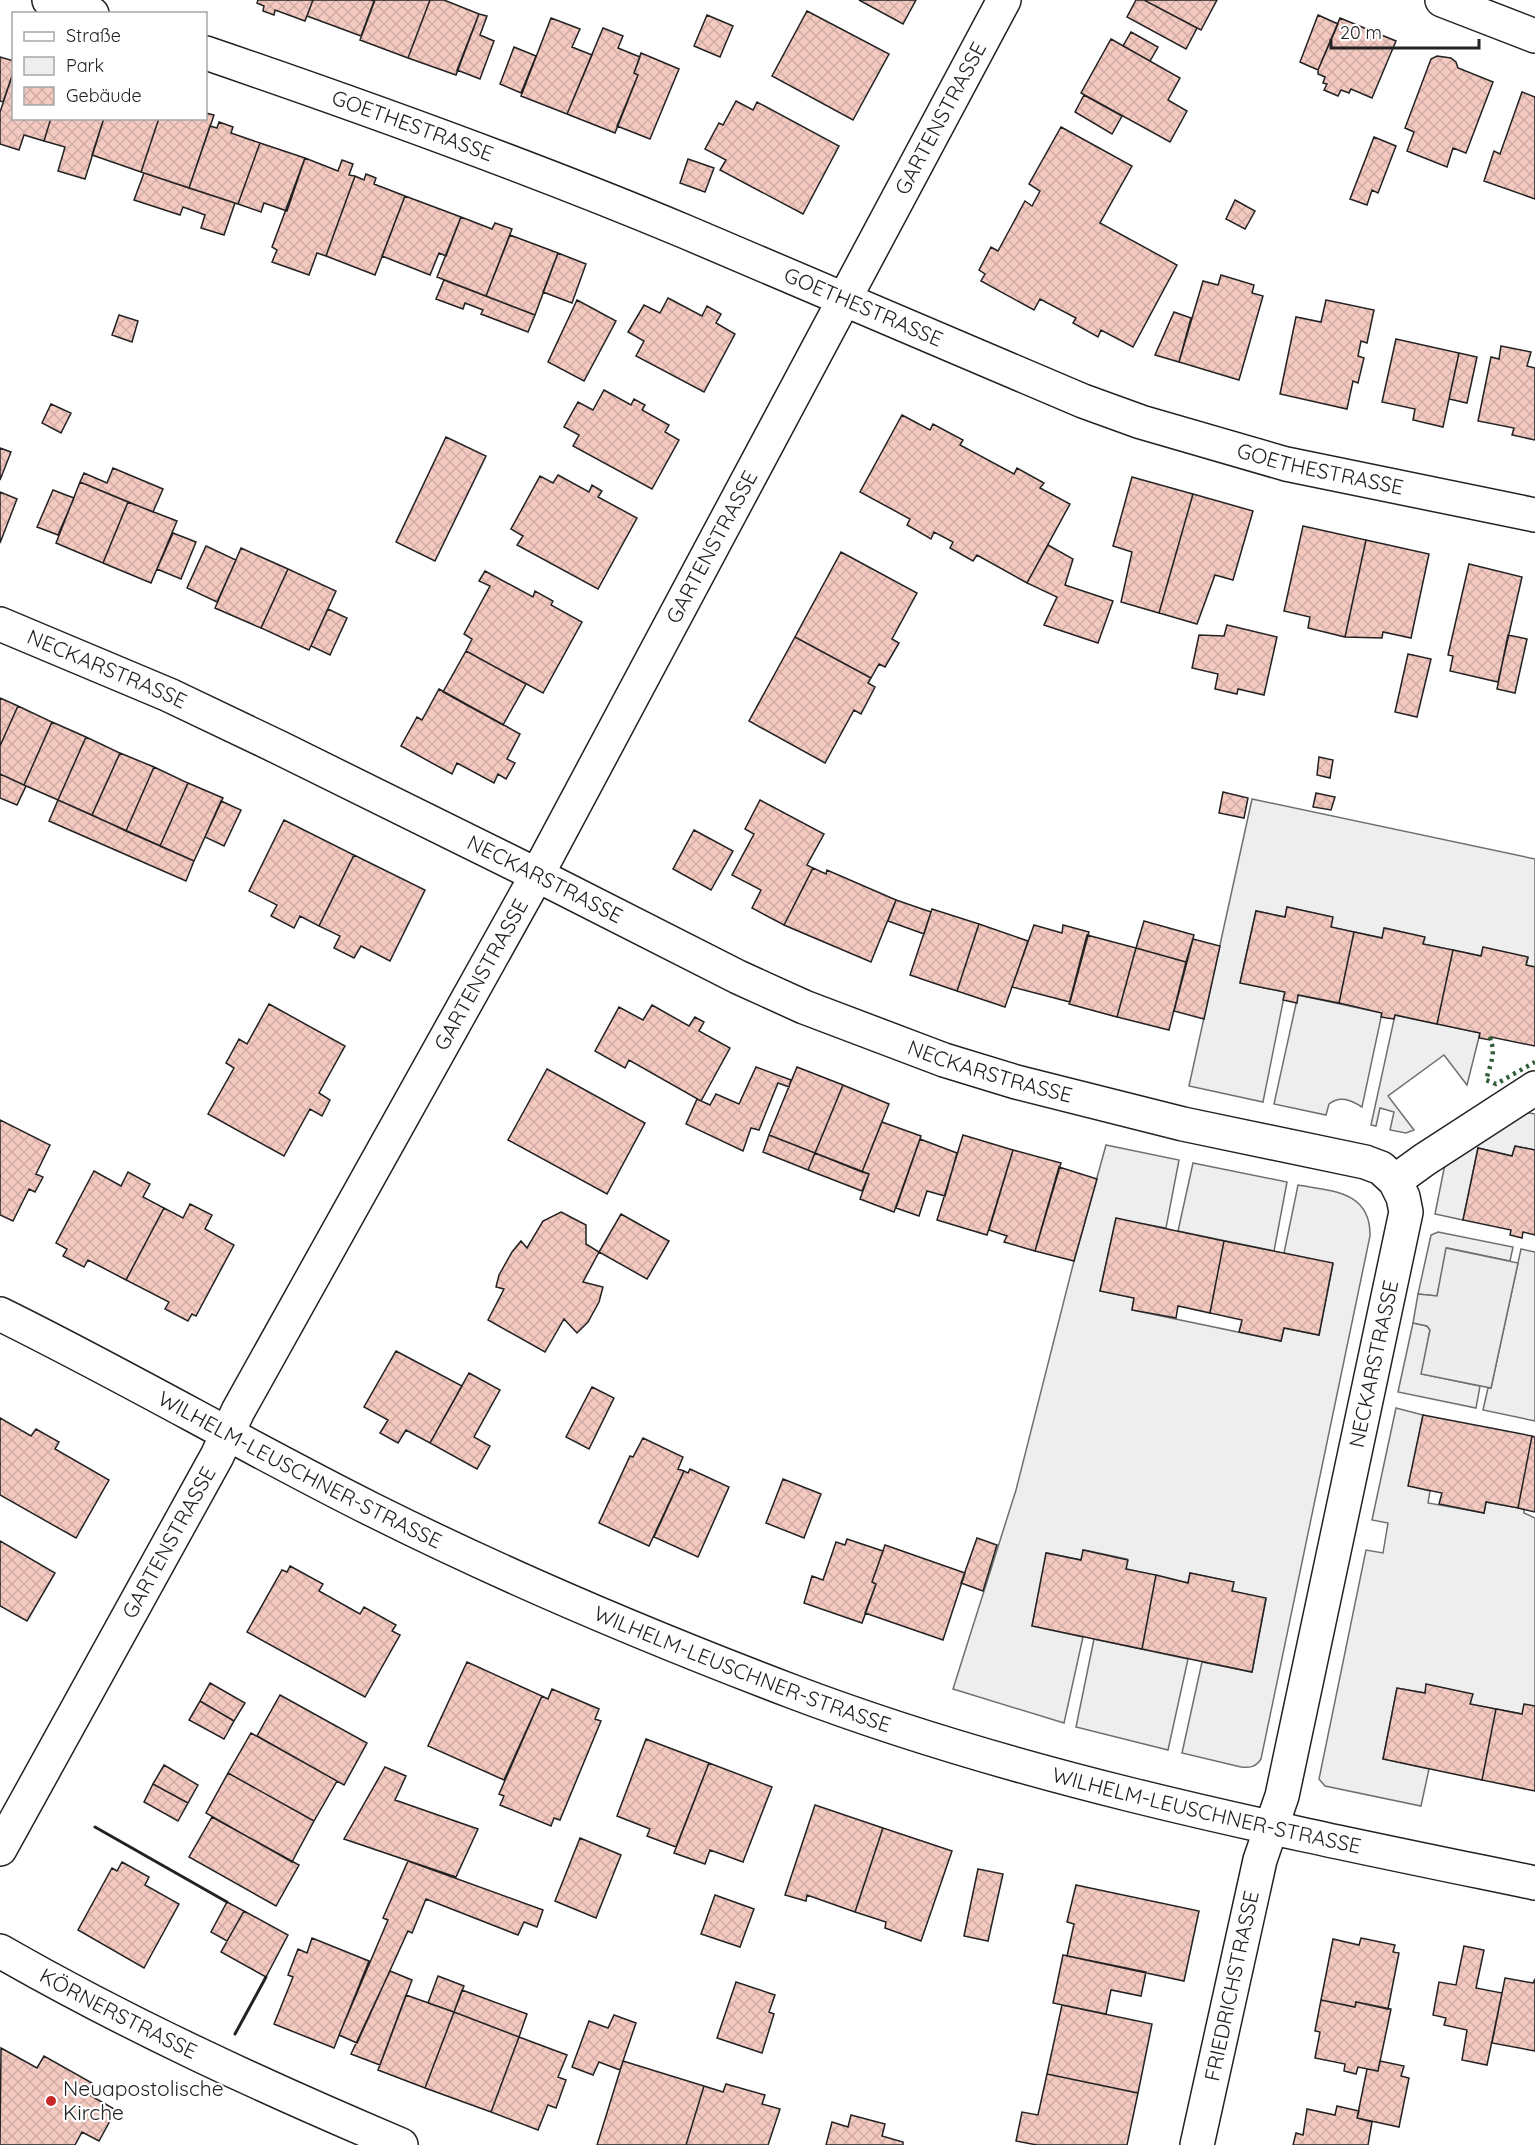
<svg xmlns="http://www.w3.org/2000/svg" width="1535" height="2145" font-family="Quicksand,sans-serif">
  <defs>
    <pattern id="building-cross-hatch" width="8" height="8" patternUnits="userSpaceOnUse" patternTransform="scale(1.5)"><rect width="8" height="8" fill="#f3c9c0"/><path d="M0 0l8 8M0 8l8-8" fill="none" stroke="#d0aca5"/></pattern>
  </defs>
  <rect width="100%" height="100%" fill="#fff"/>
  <!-- green -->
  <path fill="#eee" stroke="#6f6f6f" stroke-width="1.5" d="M1252,799L1535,859V967L1526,965L1528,958L1483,948L1481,956L1423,944L1424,937L1385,928L1382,938L1331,927L1332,917L1287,907L1285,917L1256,911L1240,983L1285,992L1263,1102L1189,1086Z
    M1298,995L1382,1013L1362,1107C1351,1100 1340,1095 1329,1104L1326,1115L1274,1104Z
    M1395,1015L1480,1033L1467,1085L1444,1055L1388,1096L1414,1130L1406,1133L1390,1130L1394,1112L1380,1108L1376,1126L1371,1125Z
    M1519,1111L1535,1114V1150L1515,1146L1512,1156L1478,1148L1463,1220L1435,1214L1446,1159Z
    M1106,1145L1179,1160L1166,1228L1116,1219L1100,1291L1134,1298L1132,1310L1281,1341L1284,1328L1319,1335L1333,1264L1284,1253L1298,1185C1332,1191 1371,1191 1370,1236L1261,1759C1256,1767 1250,1768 1241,1767L1182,1753L1202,1662L1252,1672L1266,1599L1232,1591L1233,1582L1190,1573L1188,1583L1126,1569L1127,1559L1084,1550L1081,1560L1047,1553L1032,1626L1083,1637L1064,1723L953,1689L1016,1490L1074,1261Z
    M1193,1163L1287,1182L1274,1251L1178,1231Z
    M1438,1232L1513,1247L1510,1261L1447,1248L1437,1296L1418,1294L1431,1235Z
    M1521,1249L1535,1252V1421L1483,1410L1488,1388H1491Z
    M1413,1323L1427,1326L1430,1330L1422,1374L1480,1386L1476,1408L1398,1392Z
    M1396,1408L1423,1415L1409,1486L1430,1491L1428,1503L1484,1513L1486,1502L1524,1509V1513L1535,1518V1706L1522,1714L1470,1704L1472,1694L1427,1685L1425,1693L1397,1688L1383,1759L1429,1769L1421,1806L1325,1786L1319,1779L1366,1550L1383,1553L1388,1523L1372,1520Z
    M1094,1639L1188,1659L1168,1750L1076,1727Z"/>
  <!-- parking -->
  <path fill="#ededed" stroke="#6f6f6f" stroke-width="1.5" d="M1446,1248L1518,1263L1491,1388L1421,1374L1430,1330L1427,1326L1413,1323L1418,1294L1437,1296Z"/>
  <!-- building -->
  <path fill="url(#building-cross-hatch)" stroke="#222" stroke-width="1.5" d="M258,0H313L305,21L275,10L274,15L263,11L264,6L257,3Z
    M313,0H371L374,1L361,36L307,16Z
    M375,0H430L408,58L360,40Z
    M430,0H444L479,14L456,75L408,58Z
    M859,0H916L903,24Z
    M1136,0H1144L1197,28L1186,49L1127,17Z
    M1144,0H1217L1201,30Z
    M807,11L889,54L853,120L772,76Z
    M479,14L487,16L480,35L494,41L480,79L457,70Z
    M707,15L733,26L720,57L694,46Z
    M1318,15L1338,24L1318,70L1300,62Z
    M551,18L580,29L572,47L592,55L567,114L521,96Z
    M1340,18L1396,41L1372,98L1351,89L1349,93L1341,90L1338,96L1324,90L1327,84L1323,83L1325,77L1318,74V70Z
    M603,28L623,36L618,48L640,57L634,73L638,75L615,133L567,114Z
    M1131,32L1158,47L1150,61L1123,46Z
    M1111,39L1180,78L1168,100L1187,111L1170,142L1081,93Z
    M514,47L536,56L521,93L500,84Z
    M641,53L679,69L650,139L617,126L638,75L634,73Z
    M1437,56L1451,58L1456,62L1458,68L1493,82L1466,153L1453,148L1447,167L1407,151L1414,132L1405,128L1431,59Z
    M0,57L14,61V70L3,102L0,101Z
    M14,70V118H51L44,141L24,135L19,150L0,144V112Z
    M1522,92L1535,97V199L1484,181L1494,151L1500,154Z
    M1084,95L1122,116L1112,134L1075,112Z
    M736,101L753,110L757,102L839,146L803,214L720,170L726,160L705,149L719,123L723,125Z
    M206,113L214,115L189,188L141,172L159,118H206Z
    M51,118H104L85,179L58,171L65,147L44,141Z
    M104,118H159L141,172L92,155Z
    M219,122L233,127L231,133L260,143L238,204L189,188L210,126L217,128Z
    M1061,127L1132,166L1100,223L1177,265L1133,347L1101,330L1098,337L1073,323L1076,318L1040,299L1034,310L981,281L985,274L979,270L991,247L998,251L1025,201L1032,206L1040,191L1029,184Z
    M1374,137L1396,146L1378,193L1372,190L1367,205L1350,199Z
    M260,143L305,158L287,211L264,203L261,212L238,204Z
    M305,158L338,171L342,160L353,164L349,175L355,176L326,256L317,253L309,275L272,262L277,250L272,247Z
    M688,159L714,168L705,192L680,183Z
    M144,173L235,203L224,235L201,228L205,215L183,207L180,215L134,200Z
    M366,174L376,178L374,184L405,196L375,275L326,256L355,176L364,180Z
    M405,196L461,217L446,256L439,253L430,275L382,256Z
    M1235,200L1255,211L1245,229L1226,219Z
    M461,217L492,229L495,223L512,229L486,296L437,277Z
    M510,235L558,253L535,315L486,296Z
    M558,253L586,264L572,303L543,292Z
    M1221,275L1254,285L1252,293L1263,296L1239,380L1179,362L1203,281L1218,285Z
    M444,280L535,315L528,332L481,314L483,310L465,303L463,309L436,299Z
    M668,298L702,316L707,306L721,314L716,323L735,334L704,392L636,356L644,341L628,332L644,305L660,313Z
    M577,300L616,321L584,381L548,362Z
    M1326,300L1374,310L1367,343L1361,341L1358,356L1364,358L1358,383L1353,381L1347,409L1280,394L1296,317L1321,322Z
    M1174,312L1191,318L1179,362L1155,355Z
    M119,315L138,321L132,342L112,335Z
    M1396,339L1459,353L1443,427L1413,420L1415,409L1382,402Z
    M1501,346L1531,352L1527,366L1535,368V440L1512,435L1514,428L1478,421L1491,357L1499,359Z
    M1459,353L1477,357L1467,403L1449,399Z
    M604,390L631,405L634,399L645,405L642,410L669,425L665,432L679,440L652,489L573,446L579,435L564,427L578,402L593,410Z
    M51,404L71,413L61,433L42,423Z
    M902,415L930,430L933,424L963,440L960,445L1014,474L1017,468L1044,483L1040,488L1070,504L1027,583L977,555L973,561L950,548L953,542L934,532L931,539L907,525L910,519L860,492Z
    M446,437L486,456L435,561L396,542Z
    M0,448L11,452L0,480Z
    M113,468L163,489L153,512L80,482L84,473L107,483Z
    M558,475L589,492L592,485L602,491L598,497L637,518L598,589L517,545L523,536L511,529L540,476L553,483Z
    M1132,477L1193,494L1159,613L1121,602L1132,552L1113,546Z
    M80,482L128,502L103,563L56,543Z
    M53,490L74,498L58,535L37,527Z
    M0,492L17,499L0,543Z
    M1193,494L1253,511L1233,580L1215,575L1197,624L1159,613Z
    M128,502L177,521L151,583L103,563Z
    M1303,526L1366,540L1345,637L1308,628L1310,617L1284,611Z
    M173,533L196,542L181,579L157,569Z
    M1366,540L1429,554L1411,638L1383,632L1382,638L1345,637Z
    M1048,545L1073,559L1065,585L1113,601L1098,643L1044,625L1057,597L1027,583Z
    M206,546L236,560L217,602L187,588Z
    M241,548L288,569L261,628L215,608Z
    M841,552L917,593L892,639L899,643L885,667L879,664L871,678L795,637Z
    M1469,564L1522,577L1498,682L1450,671L1453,656L1448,655Z
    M288,569L336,591L309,650L261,628Z
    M485,571L533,597L535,591L553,601L551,605L582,622L543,693L466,651L472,639L464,634L490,586L479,581Z
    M328,609L347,618L330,655L311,646Z
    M1227,625L1277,637L1264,695L1238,689L1237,694L1215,689L1218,674L1192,668L1199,635L1224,636Z
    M1508,635L1527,639L1515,693L1497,689Z
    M795,637L871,678L868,683L875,687L861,714L854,710L825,763L749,721Z
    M466,651L526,684L503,725L443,692Z
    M1408,654L1431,659L1417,717L1395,712Z
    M439,689L520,734L507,759L515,763L506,779L498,774L494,783L457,763L452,774L401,746L417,717L422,720Z
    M0,698L18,706L0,746Z
    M18,706L52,722L24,785L0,774V746Z
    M52,722L86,737L58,800L24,785Z
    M86,737L120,753L92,815L58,800Z
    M120,753L154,767L126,831L92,815Z
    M1319,757L1333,760L1330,778L1317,775Z
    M154,767L188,783L160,846L126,831Z
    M0,774L26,786L17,805L0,798Z
    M188,783L223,798L194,861L160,846Z
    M1223,792L1248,798L1244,818L1219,813Z
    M1316,793L1335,797L1331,810L1313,807Z
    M58,800L194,861L186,881L49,821Z
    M760,800L824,834L807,865L813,868L784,925L752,908L761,890L732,875L754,834L745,829Z
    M221,801L241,810L224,846L205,837Z
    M284,820L354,855L319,926L300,916L294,928L271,916L277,905L249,891Z
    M694,830L733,851L711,890L673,869Z
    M354,855L425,890L390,961L361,946L354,958L334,948L340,936L319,926Z
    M813,868L826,874L827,870L896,900L871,962L784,925Z
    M896,900L931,912L924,934L888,921Z
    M1287,907L1333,917L1331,927L1354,932L1339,1003L1298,995L1297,1003L1283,1000L1285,992L1240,983L1256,911L1285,917Z
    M932,909L979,924L957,991L910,975Z
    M1144,921L1194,935L1186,962L1136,948Z
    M979,924L1028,941L1005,1007L957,991Z
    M1034,925L1062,933L1063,925L1089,932L1070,1002L1012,987Z
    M1384,928L1425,937L1423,944L1453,950L1437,1024L1395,1015L1394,1019L1387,1018L1381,1017L1382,1013L1339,1003L1354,932L1382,938Z
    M1087,935L1136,948L1117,1017L1069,1004Z
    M1193,939L1220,946L1204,1019L1174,1011Z
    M1483,947L1528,957L1526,965L1535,967V1046L1491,1037L1490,1040L1479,1038L1480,1033L1437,1024L1453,950L1481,956Z
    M1136,948L1186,962L1169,1030L1117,1017Z
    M269,1004L345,1046L319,1093L330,1100L322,1116L310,1109L284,1156L208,1114L234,1068L226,1063L239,1039L247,1044Z
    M652,1005L689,1026L695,1017L704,1022L699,1031L730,1048L701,1101L629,1060L625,1068L595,1051L619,1007L643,1020Z
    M756,1067L791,1080L789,1087L778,1083L759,1130L751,1128L743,1151L686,1124L697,1099L710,1105L716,1094L739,1104Z
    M797,1067L843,1085L815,1153L769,1135Z
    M547,1069L645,1123L607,1194L508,1140Z
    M843,1085L889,1104L862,1172L815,1153Z
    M0,1120L50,1145L36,1174L43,1177L35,1192L29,1189L13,1221L0,1215Z
    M882,1122L921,1136L894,1212L860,1199L869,1174L862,1172Z
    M769,1135L815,1153L808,1170L763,1152Z
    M963,1135L1013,1150L987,1235L937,1220Z
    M920,1139L957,1153L945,1196L927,1191L919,1216L896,1208Z
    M1515,1146L1535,1150V1235L1523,1232L1522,1238L1510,1235L1511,1230L1463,1220L1478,1148L1512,1156Z
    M1013,1150L1061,1163L1035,1251L1004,1242L1007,1236L989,1230Z
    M815,1153L869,1174L862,1191L808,1170Z
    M1059,1167L1097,1179L1074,1261L1035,1251Z
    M94,1171L121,1186L128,1172L150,1184L143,1197L164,1208L126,1280L88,1260L84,1267L63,1256L67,1249L56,1243Z
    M190,1204L212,1215L205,1229L234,1245L196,1316L192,1314L188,1321L165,1309L169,1302L126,1280L164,1208L183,1218Z
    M561,1212L586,1225V1244L599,1252L583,1282L603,1287L599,1302L588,1322L577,1333L564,1319L545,1352L488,1320L504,1289L496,1287L499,1275L512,1252L521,1241L527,1248L543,1221Z
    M621,1214L669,1241L647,1279L599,1252Z
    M1116,1218L1224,1241L1210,1313L1178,1306L1176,1318L1132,1310L1134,1298L1100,1291Z
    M1224,1241L1333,1263L1319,1335L1284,1328L1281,1341L1239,1332L1242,1320L1210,1313Z
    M396,1351L462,1386L430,1443L406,1430L398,1443L380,1433L388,1420L364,1407Z
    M469,1373L500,1390L474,1437L490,1446L477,1469L430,1443Z
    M592,1387L614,1398L589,1449L566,1437Z
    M1423,1415L1532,1436L1518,1508L1486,1502L1484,1513L1439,1504L1442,1493L1408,1486Z
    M0,1418L31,1436L36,1429L59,1442L55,1449L109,1480L76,1538L0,1495Z
    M1532,1436L1535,1437V1512L1518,1508Z
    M643,1438L683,1457L678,1469L684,1471L649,1546L599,1523L630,1456L633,1457Z
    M690,1469L729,1487L698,1557L654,1537L684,1471L688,1473Z
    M783,1479L821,1494L804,1538L766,1523Z
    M977,1538L997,1545L983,1591L961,1583Z
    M847,1539L883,1551L872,1582L876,1584L862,1623L804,1603L812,1576L823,1580L836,1542L845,1545Z
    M0,1541L55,1573L27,1621L0,1606Z
    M885,1545L965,1573L943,1640L865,1613L876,1584L872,1582Z
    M1083,1550L1128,1560L1126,1569L1156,1575L1142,1649L1032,1626L1046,1553L1081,1560Z
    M290,1566L323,1584L319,1591L360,1614L364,1607L396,1625L392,1631L400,1635L365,1697L247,1632L282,1570L287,1572Z
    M1190,1573L1234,1582L1232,1591L1266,1598L1252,1672L1142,1649L1156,1575L1188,1583Z
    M467,1662L542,1696L504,1780L428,1746Z
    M210,1683L245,1703L234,1721L200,1701Z
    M1426,1684L1473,1694L1470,1704L1496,1709L1482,1780L1383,1759L1397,1688L1425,1693Z
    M552,1689L599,1709L595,1719L601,1721L560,1820L554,1818L551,1826L500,1805L504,1796L499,1794L542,1696L548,1699Z
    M280,1695L367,1743L344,1785L257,1736Z
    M200,1701L234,1721L224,1739L189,1720Z
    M1524,1704L1535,1706V1791L1482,1780L1496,1709L1522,1714Z
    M251,1733L337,1781L314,1821L228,1773Z
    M646,1739L709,1763L676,1847L647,1836L650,1829L617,1816Z
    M709,1763L772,1787L743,1862L710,1850L705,1864L674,1853Z
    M164,1765L198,1785L188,1803L153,1784Z
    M385,1767L406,1776L395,1800L478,1829L456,1877L344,1839Z
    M228,1773L314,1821L292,1862L206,1813Z
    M153,1784L188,1803L178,1821L144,1802Z
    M815,1805L883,1828L855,1912L807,1895L806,1901L785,1895Z
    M212,1817L299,1865L276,1906L189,1857Z
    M883,1828L952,1851L921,1941L885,1928L886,1922L855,1912Z
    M580,1838L621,1855L596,1918L555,1901Z
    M408,1861L543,1910L537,1927L524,1922L518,1935L426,1899L412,1933L408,1931L357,2043L339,2035L388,1920L383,1918Z
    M122,1862L149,1877L145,1885L179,1904L144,1968L78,1930L112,1868L117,1871Z
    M978,1869L1003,1874L988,1941L964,1936Z
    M1076,1885L1199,1911L1184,1981L1067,1956L1074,1924L1067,1922Z
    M715,1895L754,1909L740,1947L701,1934Z
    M227,1902L244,1911L227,1941L211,1932Z
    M244,1911L288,1935L266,1977L221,1952Z
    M312,1938L369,1961L334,2048L274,2024L293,1977L288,1975L298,1949L307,1953Z
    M1361,1938L1395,1945L1393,1952L1399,1953L1388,2009L1356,2002L1355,2007L1321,2000L1333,1939L1359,1945Z
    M1464,1946L1484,1950L1476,1988L1502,1993L1487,2065L1462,2060L1467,2030L1444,2025L1446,2018L1433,2015L1439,1982L1456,1985Z
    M1063,1955L1146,1972L1141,1996L1111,1990L1106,2014L1053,2003Z
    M390,1971L412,1980L380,2065L351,2054Z
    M438,1976L464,1986L454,2012L428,2003Z
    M1505,1978L1533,1983L1535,1979V2051L1492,2043Z
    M736,1982L775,1995L769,2012L774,2014L762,2053L717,2038Z
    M462,1990L527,2014L519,2037L454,2012Z
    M406,1995L454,2012L425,2088L378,2070Z
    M1321,2000L1355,2007L1356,2002L1391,2009L1378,2071L1358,2067L1356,2074L1344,2071L1345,2064L1315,2058L1320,2032L1315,2031Z
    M1062,2005L1152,2024L1138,2093L1047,2074Z
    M454,2012L519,2037L491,2112L425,2088Z
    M614,2015L636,2023L620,2070L599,2062L593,2075L572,2067L589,2021L608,2028Z
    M519,2037L567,2055L558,2077L566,2080L556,2108L548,2105L538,2130L491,2112Z
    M1,2048L37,2068L44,2056L92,2083L86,2093L116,2110L99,2141L82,2132L75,2145H0Z
    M623,2061L704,2086L686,2145H597Z
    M1380,2061L1404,2066L1401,2076L1409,2078L1399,2127L1357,2118L1367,2069L1378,2071Z
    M1047,2074L1138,2093L1127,2145H1037L1016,2141L1022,2112L1038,2115Z
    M726,2084L765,2095L762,2104L780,2109L768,2145H686L704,2086L723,2092Z
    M1337,2106L1359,2111L1357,2118L1372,2122L1368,2145H1293L1296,2133L1303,2135L1307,2109L1335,2115Z
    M851,2115L885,2124L882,2136L903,2142V2145H826L832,2122L848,2127Z"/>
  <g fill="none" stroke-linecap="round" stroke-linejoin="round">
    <defs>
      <g id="minor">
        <path d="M49,0L92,14"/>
        <path d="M1442,0L1535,36"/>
        <path id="s1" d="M206,53C367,108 528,166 686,232C818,287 950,345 1083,401L1141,422L1286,464L1535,515"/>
        <path id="s2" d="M0,624L169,695L280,748L537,875L738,977L804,1007L944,1060L1016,1082L1183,1124L1365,1162L1381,1168L1395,1181L1403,1197L1406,1212L1282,1796L1260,1860L1197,2145"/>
        <path d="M1395,1181L1424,1160L1535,1088"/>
        <path id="s3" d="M0,1314C126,1376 247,1447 373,1510C509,1578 649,1637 791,1691C1031,1782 1284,1831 1535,1883"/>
        <path id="s4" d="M0,1849L217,1456L238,1411L537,875L1004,0"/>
        <path id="s5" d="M0,1951C129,2025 264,2087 401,2145"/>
      </g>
    </defs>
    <!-- minor casing -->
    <use href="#minor" stroke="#222" stroke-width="36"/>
    <!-- minor -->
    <use href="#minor" stroke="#fff" stroke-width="33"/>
    <!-- hedge -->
    <path stroke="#2f5e38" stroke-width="4.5" stroke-dasharray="3 4.5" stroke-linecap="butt" d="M1491,1037L1490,1040C1497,1052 1489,1068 1486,1080L1496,1084L1535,1062"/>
    <!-- wall -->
    <path stroke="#222" stroke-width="3" d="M95,1827L227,1902
      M235,2034L266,1977"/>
  </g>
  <!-- markers -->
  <circle fill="#c62828" stroke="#fff" stroke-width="2" cx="51" cy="2101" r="6"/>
  <g text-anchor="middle" stroke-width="4.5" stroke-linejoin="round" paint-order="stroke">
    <!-- street labels -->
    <g font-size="21" fill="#222" stroke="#fff">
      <text dy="7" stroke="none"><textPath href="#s4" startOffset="1970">GARTENSTRASSE</textPath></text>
      <text dy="7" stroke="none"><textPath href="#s1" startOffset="219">GOETHESTRASSE</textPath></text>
      <text dy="7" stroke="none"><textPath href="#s1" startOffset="705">GOETHESTRASSE</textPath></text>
      <text dy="7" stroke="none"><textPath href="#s1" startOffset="1191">GOETHESTRASSE</textPath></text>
      <text dy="7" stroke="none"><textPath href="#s4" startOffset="1484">GARTENSTRASSE</textPath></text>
      <text dy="7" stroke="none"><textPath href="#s2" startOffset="116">NECKARSTRASSE</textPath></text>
      <text dy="7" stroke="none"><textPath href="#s2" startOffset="602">NECKARSTRASSE</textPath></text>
      <text dy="7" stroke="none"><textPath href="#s4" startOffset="998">GARTENSTRASSE</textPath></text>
      <text dy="7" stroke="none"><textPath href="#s2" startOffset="1088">NECKARSTRASSE</textPath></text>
      <text transform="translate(1374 1364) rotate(-78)" y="7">NECKARSTRASSE</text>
      <text dy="7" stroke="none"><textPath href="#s3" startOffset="338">WILHELM-LEUSCHNER-STRASSE</textPath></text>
      <text dy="7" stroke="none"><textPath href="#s4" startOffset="350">GARTENSTRASSE</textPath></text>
      <text dy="7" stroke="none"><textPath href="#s3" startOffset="824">WILHELM-LEUSCHNER-STRASSE</textPath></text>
      <text dy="7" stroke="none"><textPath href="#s3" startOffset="1310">WILHELM-LEUSCHNER-STRASSE</textPath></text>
      <text transform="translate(1232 1986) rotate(-78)" y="7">FRIEDRICHSTRASSE</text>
      <text dy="7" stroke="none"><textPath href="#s5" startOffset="134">KÖRNERSTRASSE</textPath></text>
    </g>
    <!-- poi labels -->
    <g font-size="21" fill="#222" stroke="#fff" text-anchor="start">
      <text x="63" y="2096">Neuapostolische<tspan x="63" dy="24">Kirche</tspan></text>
    </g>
  </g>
  <!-- legend -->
  <rect x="12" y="12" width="195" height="108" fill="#ffffff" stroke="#a7a7a7" stroke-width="1.5"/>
  <rect x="24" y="32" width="30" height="9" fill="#ffffff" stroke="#a7a7a7" stroke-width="1.5"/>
  <text x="66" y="42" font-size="18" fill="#222222">Straße</text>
  <rect x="24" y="57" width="30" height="18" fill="#eeeeee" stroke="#a7a7a7" stroke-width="1.5"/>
  <text x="66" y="72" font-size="18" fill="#222222">Park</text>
  <rect x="24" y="87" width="30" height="18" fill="url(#building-cross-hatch)" stroke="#a7a7a7" stroke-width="1.5"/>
  <text x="66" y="102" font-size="18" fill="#222222">Gebäude</text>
  <!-- scale -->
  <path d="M1331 39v9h148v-9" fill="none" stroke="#222222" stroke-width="3"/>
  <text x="1340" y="39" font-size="18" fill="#222222" stroke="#ffffff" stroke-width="4.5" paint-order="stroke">20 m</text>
</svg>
